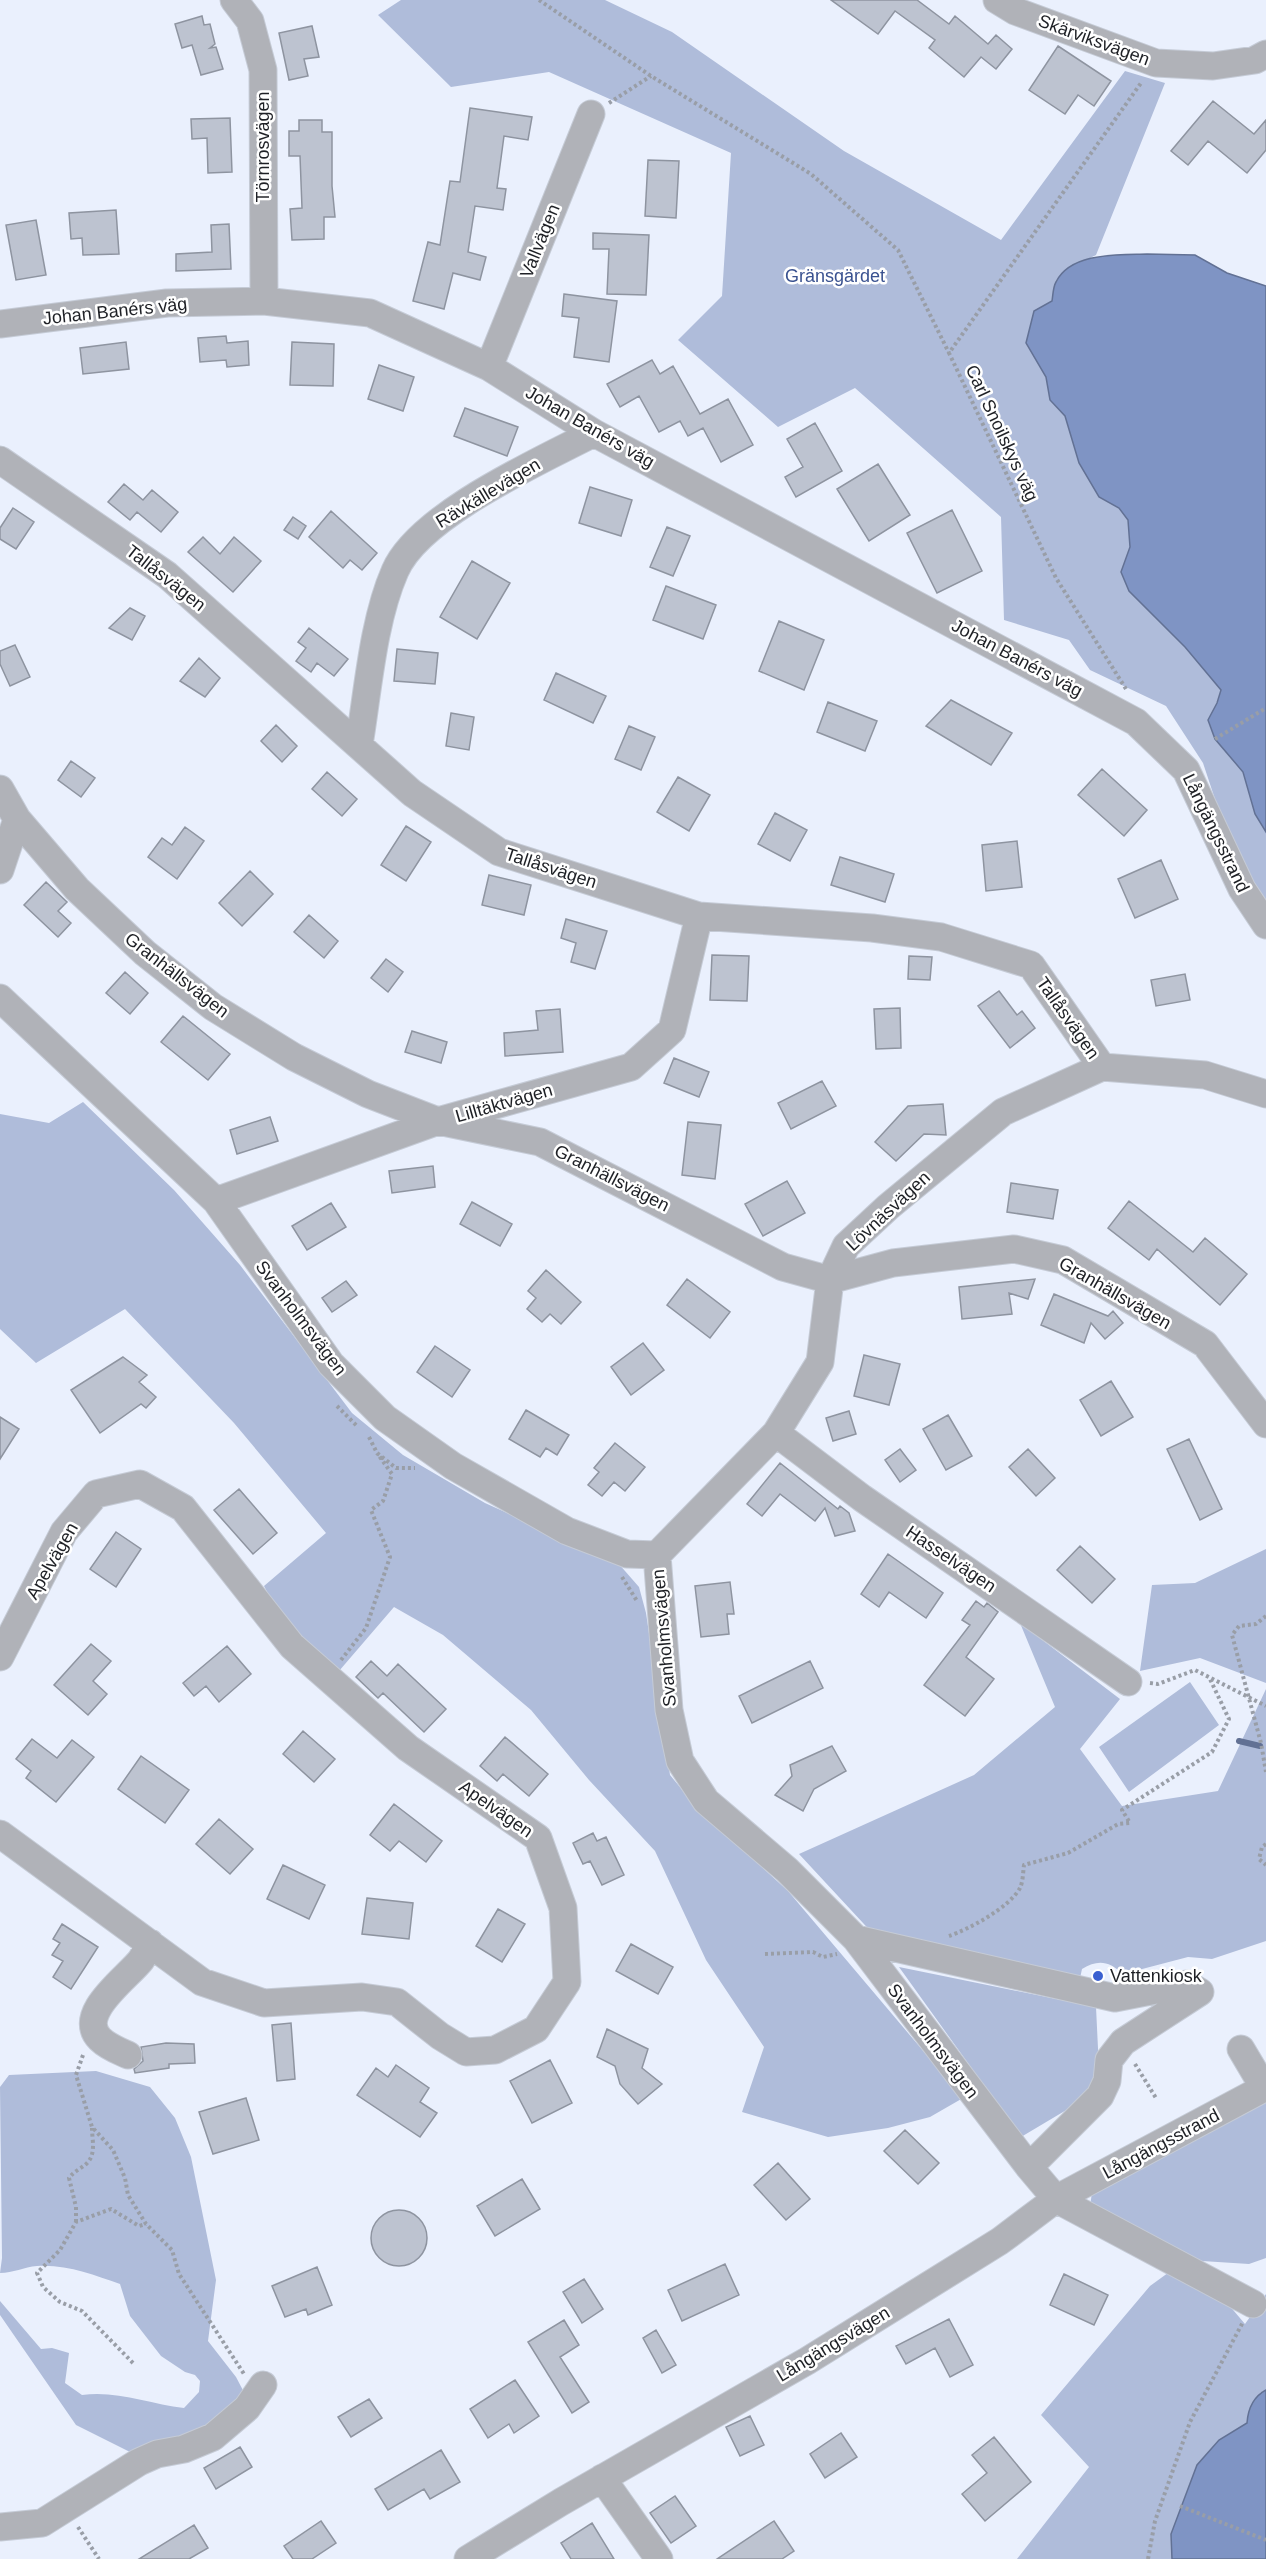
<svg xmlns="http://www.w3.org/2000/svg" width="1266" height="2559" font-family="Helvetica,sans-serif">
  <rect width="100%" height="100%" fill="#eaf0fd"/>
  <!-- green -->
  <path fill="#afbcda" d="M401,0H605L672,32L844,151L1001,240L1125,71L1165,83L1096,255L1066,270L1055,283L1052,301L1027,343L1046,377L1050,400L1065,416L1079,463L1099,497L1119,508L1128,520L1130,547L1121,572L1129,591L1185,647L1221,690L1217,703L1208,721L1215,739L1243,772L1255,814L1266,832V908L1223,823L1203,763L1166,706L1090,670L1069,640L1004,620L1001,517L855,388L778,427L678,340L722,296L731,153L549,72L451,87L378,15Z
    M83,1102L174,1190L240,1265L352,1413L403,1455L485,1503L618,1563L639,1587L646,1613L670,1775L697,1808L788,1891L963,2098L930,2117L888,2128L828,2137L742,2112L764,2047L706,1960L655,1851L589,1780L531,1710L443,1635L394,1607L339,1671L305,1645L279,1615L264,1586L326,1533L234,1423L125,1309L36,1363L0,1329V1114L49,1123Z
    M1266,1549V1683L1200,1658L1140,1671L1152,1585L1195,1583Z
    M1020,1623L1120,1699L1080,1749L1122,1806L1218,1791L1266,1689V1941L1212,1959L1188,1957L1123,1974C1109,1961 1098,1959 1082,1969L1079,1983L876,1937L799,1854L974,1775L1055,1707Z
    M1190,1682L1219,1725L1129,1792L1099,1747Z
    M899,1967L1096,2007L1100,2090L1021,2137Z
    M96,2071L150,2087L175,2118L191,2157L216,2280L208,2341L236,2377L247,2398L223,2425L144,2459L76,2425L0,2315V2301L41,2349L52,2348L69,2353L65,2383L82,2395C116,2390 150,2404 184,2408L199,2392L200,2381L195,2375L185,2372L161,2356L130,2316L120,2284C94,2275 66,2264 37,2266C24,2267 13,2273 0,2273L2,2258L0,2087L9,2075Z
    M1266,2091V2258L1249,2264L1202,2261L1090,2207L1092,2192Z
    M1172,2270L1206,2278L1245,2324L1266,2294V2390L1260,2393L1247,2423L1219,2440L1197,2465L1171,2534L1172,2559H1017L1089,2467L1041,2415L1150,2286Z"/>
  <!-- water -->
  <path fill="#7f94c4" stroke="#627194" stroke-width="1.5" d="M1147,254L1195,255L1227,273L1266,286V832L1255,814L1243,772L1215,739L1208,720L1217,703L1221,690L1185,647L1129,591L1121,572L1130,547L1128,520L1119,508L1099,497L1079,463L1065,416L1050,400L1046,377L1026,343L1034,311L1052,301C1053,295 1053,287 1056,282C1071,252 1119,255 1147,254Z
    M1266,2390V2559H1172L1171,2534L1197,2465L1219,2440L1247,2423C1248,2409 1253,2397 1266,2390Z"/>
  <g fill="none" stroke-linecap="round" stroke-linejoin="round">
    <!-- stream -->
    <path stroke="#627194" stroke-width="6" d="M1239,1741L1260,1746"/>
  </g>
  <!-- building -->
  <path fill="#bdc3d0" stroke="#8e94a0" stroke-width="1.5" d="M831,0H917L949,24L955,16L988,44L996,35L1012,49L996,69L981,57L964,77L929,48L935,40L895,11L878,34Z
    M202,16L204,25L210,24L215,44L210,48L216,47L223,69L201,75L192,45L182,48L175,24Z
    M312,26L319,57L304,59L308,76L289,80L279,33Z
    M1058,46L1111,81L1094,106L1078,95L1065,114L1029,90Z
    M1213,101L1254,134L1266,120V150L1247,173L1208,141L1188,165L1171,151Z
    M470,108L532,117L528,140L504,136L497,188L506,189L503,210L475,206L468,252L486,257L480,280L453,273L444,309L413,301L428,242L440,245L450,181L460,182Z
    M230,118L232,172L208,173L207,138L192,139L191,119Z
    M299,120H322V132H332V186L335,217H324V239L292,240L290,209L302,208L300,156H289V131H299Z
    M648,160L679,161L676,218L645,216Z
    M116,210L119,254L83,255L82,238L71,239L69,213Z
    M36,220L46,275L16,280L6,225Z
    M229,224L231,269L176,271V254L212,252L211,225Z
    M593,233L649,235L646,295L607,294L609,249H593Z
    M564,294L617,301L609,362L574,357L579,318L562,316Z
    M226,336L227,343L248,341L249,365L227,367L226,360L200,362L198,338Z
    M126,342L129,369L83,374L80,348Z
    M292,342L334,344L333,386L290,385Z
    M652,360L660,374L673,366L700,414L728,399L753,445L721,462L703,428L688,436L680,421L659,432L639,396L620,407L607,384Z
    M379,365L414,377L403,411L368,399Z
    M465,408L518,427L507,456L454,436Z
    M815,423L842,471L796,497L785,477L803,467L787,439Z
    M878,464L910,515L869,541L837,489Z
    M124,484L143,500L152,490L178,512L161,532L137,512L130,520L108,502Z
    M590,487L632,500L621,536L579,523Z
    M13,508L34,522L16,549L0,539V528Z
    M952,510L982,571L937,593L907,533Z
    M331,511L377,553L362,570L350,560L343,568L309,537Z
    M293,517L306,526L298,539L284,530Z
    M667,527L690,536L673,576L650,567Z
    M203,537L220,554L234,537L261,561L233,592L188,552Z
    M472,561L510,583L477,639L440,617Z
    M666,586L716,605L703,639L653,620Z
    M130,608L145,616L132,640L109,628Z
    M779,621L824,640L804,690L759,671Z
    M309,628L348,659L334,676L317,663L311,672L296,661L306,648L298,642Z
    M15,645L30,677L10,686L0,664V651Z
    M397,649L438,653L435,684L394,681Z
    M199,658L220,678L205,697L180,681Z
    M556,673L606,696L593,723L544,700Z
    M951,700L1012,733L991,765L926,726Z
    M828,702L877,721L865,751L817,732Z
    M451,713L474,717L469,750L446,746Z
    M276,725L297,746L282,762L261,741Z
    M629,726L655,737L641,770L615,759Z
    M71,761L95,778L81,797L58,780Z
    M1102,769L1147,810L1124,836L1078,795Z
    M327,772L357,799L342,816L312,789Z
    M678,777L710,795L689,831L657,812Z
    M775,813L807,830L790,861L758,844Z
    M406,826L431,842L406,881L381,865Z
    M185,827L204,841L177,879L148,857L162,838L172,845Z
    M1017,841L1022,887L986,891L982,845Z
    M840,857L894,874L885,902L831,885Z
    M1161,860L1178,899L1135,918L1118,879Z
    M250,871L273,894L242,926L219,903Z
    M489,875L531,885L524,915L482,905Z
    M46,882L67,902L58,911L71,923L58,937L24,905Z
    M309,915L338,941L324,958L294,932Z
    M566,919L607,931L595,969L571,962L576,943L561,938Z
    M712,955L749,956L747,1001L710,1000Z
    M909,956L932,957L930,980L908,979Z
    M386,959L403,972L388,992L371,978Z
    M125,972L148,993L130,1014L106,993Z
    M1185,974L1190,1000L1156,1006L1151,980Z
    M999,991L1017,1015L1022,1011L1035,1028L1010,1048L978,1006Z
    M900,1008L901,1048L876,1049L874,1009Z
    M560,1009L563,1052L505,1056L504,1033L538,1030L536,1011Z
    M183,1016L230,1054L208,1080L161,1042Z
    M412,1031L447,1042L441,1063L405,1052Z
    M674,1058L709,1072L699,1097L664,1083Z
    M822,1081L836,1106L791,1129L778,1103Z
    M943,1104L946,1135L924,1134L896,1161L875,1142L908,1106Z
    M270,1117L278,1141L237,1154L230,1130Z
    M688,1122L721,1125L715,1179L682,1175Z
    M433,1166L435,1187L392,1193L389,1171Z
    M787,1181L805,1213L763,1236L745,1204Z
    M1011,1183L1058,1190L1053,1219L1007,1212Z
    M1129,1201L1193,1252L1205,1238L1247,1274L1220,1305L1157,1249L1149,1260L1108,1228Z
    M472,1202L512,1224L500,1246L460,1224Z
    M331,1203L346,1227L307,1250L292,1226Z
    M546,1270L581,1302L561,1324L550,1314L542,1322L527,1309L536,1298L528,1291Z
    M687,1279L730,1312L710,1338L667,1305Z
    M1035,1279L1028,1299L1009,1293L1012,1314L962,1319L959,1287Z
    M346,1281L357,1295L332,1312L322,1298Z
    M1054,1294L1108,1316L1113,1311L1123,1323L1105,1339L1091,1323L1084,1343L1041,1325Z
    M643,1343L664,1370L631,1395L611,1367Z
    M435,1346L470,1370L452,1397L417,1372Z
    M864,1355L900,1364L889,1405L854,1396Z
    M123,1357L147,1375L139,1382L156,1397L146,1408L141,1404L100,1433L71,1390Z
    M1111,1381L1133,1417L1101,1436L1080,1400Z
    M526,1410L569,1435L557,1455L546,1448L540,1457L509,1439Z
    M849,1411L856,1434L833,1441L826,1418Z
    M948,1415L972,1456L946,1470L923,1429Z
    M0,1417L19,1429L0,1459Z
    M1189,1439L1222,1509L1200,1520L1167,1449Z
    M615,1443L645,1467L625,1491L614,1482L602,1496L588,1485L599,1472L594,1468Z
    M900,1449L916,1470L900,1482L885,1460Z
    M1028,1449L1055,1478L1036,1496L1009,1467Z
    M780,1463L838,1509L840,1506L849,1513L855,1531L835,1536L825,1508L815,1521L780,1494L762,1516L747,1504Z
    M239,1489L277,1533L253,1554L214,1510Z
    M116,1532L141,1549L116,1587L90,1569Z
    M1080,1546L1115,1579L1092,1603L1057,1570Z
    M888,1554L943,1593L926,1618L889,1592L879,1607L861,1594Z
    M730,1582L734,1614H727L729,1634L701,1637L695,1586Z
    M976,1601L984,1607L987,1603L998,1612L966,1657L994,1679L965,1716L924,1685L970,1625L962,1620Z
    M91,1644L111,1661L93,1681L107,1694L88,1715L54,1685Z
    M227,1646L251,1674L219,1702L206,1686L194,1696L183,1683Z
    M371,1661L387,1676L398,1664L446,1709L424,1732L383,1693L378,1698L356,1677Z
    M810,1661L823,1688L752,1723L739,1696Z
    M303,1731L335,1759L314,1782L283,1754Z
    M505,1737L548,1774L529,1796L503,1774L497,1781L480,1766Z
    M32,1739L57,1758L72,1740L94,1757L56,1802L26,1778L31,1771L16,1759Z
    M832,1746L846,1771L814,1789L803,1811L775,1795L792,1776L790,1765Z
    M141,1756L189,1790L165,1823L118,1789Z
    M394,1804L442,1841L426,1862L399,1841L390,1851L370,1835Z
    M219,1819L253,1849L230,1874L196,1844Z
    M593,1833L597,1841L606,1837L624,1875L602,1885L590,1861L583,1864L573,1843Z
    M283,1865L325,1885L309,1919L267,1899Z
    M367,1898L413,1903L409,1939L362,1934Z
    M498,1909L525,1924L502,1962L476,1946Z
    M62,1924L98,1947L71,1989L53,1977L63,1961L52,1955L60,1943L53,1939Z
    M631,1944L673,1967L658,1994L616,1971Z
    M291,2023L295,2079L277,2081L272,2025Z
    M607,2029L648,2049L642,2068L662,2084L638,2104L620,2084L615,2066L597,2057Z
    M166,2043L194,2044L195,2063L169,2064V2068L135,2073L134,2069L143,2061L141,2047Z
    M550,2060L572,2103L532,2123L510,2081Z
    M396,2065L429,2088L420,2102L437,2113L420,2137L357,2095L376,2068L388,2077Z
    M246,2098L259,2140L213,2154L199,2112Z
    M905,2130L939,2163L918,2184L884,2151Z
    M778,2163L810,2199L786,2220L754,2185Z
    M522,2179L540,2209L495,2236L477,2206Z
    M371 2238a28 28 0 1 1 56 0a28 28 0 1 1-56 0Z
    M725,2264L739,2295L682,2321L668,2290Z
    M317,2267L332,2305L308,2315L306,2309L285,2317L272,2286Z
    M1064,2274L1108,2295L1094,2325L1050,2305Z
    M584,2279L603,2309L582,2323L563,2292Z
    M949,2319L973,2365L950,2377L935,2348L906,2364L896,2346Z
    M564,2320L579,2345L560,2357L589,2402L572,2413L528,2342Z
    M656,2330L676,2365L662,2373L643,2338Z
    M515,2380L539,2416L514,2433L509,2424L488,2438L470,2409Z
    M369,2399L382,2418L351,2437L338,2417Z
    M750,2416L764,2445L740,2456L726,2427Z
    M841,2433L857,2457L825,2478L810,2454Z
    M994,2437L1031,2482L985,2521L962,2494L987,2473L972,2455Z
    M240,2447L252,2467L216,2489L204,2468Z
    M441,2450L460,2482L430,2499L424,2489L388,2510L375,2489Z
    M675,2496L696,2526L671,2543L650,2513Z
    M321,2521L336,2543L312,2559H293L284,2546Z
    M774,2521L794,2551L782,2559H717Z
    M592,2523L614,2559H571L561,2543Z
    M194,2525L208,2548L189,2559H139Z"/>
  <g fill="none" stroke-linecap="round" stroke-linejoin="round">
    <defs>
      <path id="minor" d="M234,0L250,21L263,70L264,301
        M997,0L1015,11L1156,63L1213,66L1255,60L1266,54
        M0,324L167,303L264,301L370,313L489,367L594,433L1136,722L1186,770L1242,889L1266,925
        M489,367L591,114
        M0,460L167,575L412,793L499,852L699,916L872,928L941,937L1031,965L1102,1067
        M359,745C368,690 373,621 395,571C419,515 540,461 594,433
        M0,789L17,819L77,889L145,953L213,1007L294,1057L368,1094L438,1121L540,1142L783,1267L830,1280L893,1263L1014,1249L1063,1260L1205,1344L1266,1424
        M0,870L17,819
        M0,998L216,1201L331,1364L385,1418L453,1466L567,1531L627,1554L657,1555L669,1710L680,1761L706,1801L787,1870L856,1939L1029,2167L1056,2199L1253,2304
        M216,1201L438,1121L631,1067L672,1030L699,916
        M776,1433L862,1498L1128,1682
        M657,1555L776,1433L820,1362L830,1280L846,1246L888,1207L1003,1112L1102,1067L1205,1075L1266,1094
        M0,1657L64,1532L96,1494L140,1484L183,1508L292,1646L408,1748L538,1838L563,1908L567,1982L536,2029L495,2050L466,2052L440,2036L397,2002L362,1997L264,2003L202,1982L0,1834
        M856,1939L1115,1998L1187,1984L1200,1992L1123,2042L1109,2060L1107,2081L1100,2096L1029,2167
        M1241,2049L1264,2088
        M128,2055C119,2051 108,2047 100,2039C75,2014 127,1978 141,1960C144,1955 147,1949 150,1943
        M602,2478L659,2559
        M0,2527L42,2523L139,2462L157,2454L184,2449L213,2437L247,2408L263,2385
        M468,2559L561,2502L807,2361L1000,2241L1056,2199L1266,2087"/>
    </defs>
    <!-- minor casing -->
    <use href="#minor" stroke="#c5cbd6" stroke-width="29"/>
    <!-- path -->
    <path stroke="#999ea7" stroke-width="4" stroke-dasharray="3 3" stroke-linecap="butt" d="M539,0L651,76L811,174L898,250L949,353
      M609,103L651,76
      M1126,689L1056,578L949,353L1141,83
      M1215,739L1266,708
      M337,1406L357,1426
      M369,1437L377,1453L396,1468H415
      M622,1577L637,1601
      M1266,1616L1256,1624L1239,1626L1232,1635L1261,1743L1266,1772
      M341,1660L366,1628L390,1557L371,1510L383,1501L392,1474L377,1453
      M1150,1683L1158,1684L1195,1670L1266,1706
      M1266,1844L1262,1847L1259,1859L1266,1865
      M949,1936C969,1929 1009,1908 1020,1888C1023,1882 1023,1872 1024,1865L1068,1853L1118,1824L1130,1823L1122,1810L1212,1752L1229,1719L1209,1677
      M765,1954L813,1952L823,1957L837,1954
      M83,2055L76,2075L92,2127L113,2150L125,2178L128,2195L146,2224L172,2250L179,2274L244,2374
      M1135,2064L1156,2098
      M76,2222V2207L69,2178C75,2170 83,2168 88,2162C96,2153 92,2139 92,2128
      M133,2363L82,2311L60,2302L43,2287L37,2273L60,2250L76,2222L111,2209L139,2226L146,2224
      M1180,2506L1266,2540
      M78,2527L99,2559
      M1148,2559L1155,2521L1190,2422L1243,2322"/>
    <!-- minor -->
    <use href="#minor" stroke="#b0b2b8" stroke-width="27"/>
  </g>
  <!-- markers -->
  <circle fill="#3a60d1" stroke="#fff" stroke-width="2" cx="1098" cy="1976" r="6"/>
  <g text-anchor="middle" stroke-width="5" stroke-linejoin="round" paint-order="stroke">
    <!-- street labels -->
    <g font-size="18" fill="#1e2025" stroke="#fff">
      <text transform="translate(1094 40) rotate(20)" y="6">Skärviksvägen</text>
      <text transform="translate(263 147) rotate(-90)" y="6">Törnrosvägen</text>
      <text transform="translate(540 241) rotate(-68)" y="6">Vallvägen</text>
      <text transform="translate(115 311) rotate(-6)" y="6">Johan Banérs väg</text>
      <text transform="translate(590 427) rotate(30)" y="6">Johan Banérs väg</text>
      <text transform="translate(1002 433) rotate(65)" y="6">Carl Snoilskys väg</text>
      <text transform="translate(488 493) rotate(-31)" y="6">Rävkällevägen</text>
      <text transform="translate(166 578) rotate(38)" y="6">Tallåsvägen</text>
      <text transform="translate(1017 658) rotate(28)" y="6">Johan Banérs väg</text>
      <text transform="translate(1216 833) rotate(64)" y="6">Långängsstrand</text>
      <text transform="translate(551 868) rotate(18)" y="6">Tallåsvägen</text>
      <text transform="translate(177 975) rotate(38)" y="6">Granhällsvägen</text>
      <text transform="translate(1068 1018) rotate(55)" y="6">Tallåsvägen</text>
      <text transform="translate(504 1103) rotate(-16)" y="6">Lilltäktvägen</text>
      <text transform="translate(612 1178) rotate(27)" y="6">Granhällsvägen</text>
      <text transform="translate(888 1211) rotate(-43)" y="6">Lövnäsvägen</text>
      <text transform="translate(1115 1293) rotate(30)" y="6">Granhällsvägen</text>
      <text transform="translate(301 1318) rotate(53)" y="6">Svanholmsvägen</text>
      <text transform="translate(951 1559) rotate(34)" y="6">Hasselvägen</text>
      <text transform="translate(52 1561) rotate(-60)" y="6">Apelvägen</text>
      <text transform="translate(664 1638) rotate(-95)" y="6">Svanholmsvägen</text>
      <text transform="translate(496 1809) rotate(35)" y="6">Apelvägen</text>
      <text transform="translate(933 2041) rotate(53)" y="6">Svanholmsvägen</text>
      <text transform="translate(1161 2144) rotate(-28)" y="6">Långängsstrand</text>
      <text transform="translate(833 2344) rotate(-31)" y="6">Långängsvägen</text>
    </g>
    <!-- park labels -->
    <g font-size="18" fill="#3a5290" stroke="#fff">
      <text x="835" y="282">Gränsgärdet</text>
    </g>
    <!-- poi labels -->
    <g font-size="18" fill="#1e2025" stroke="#fff" text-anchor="start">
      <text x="1110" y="1982">Vattenkiosk</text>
    </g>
  </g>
</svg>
